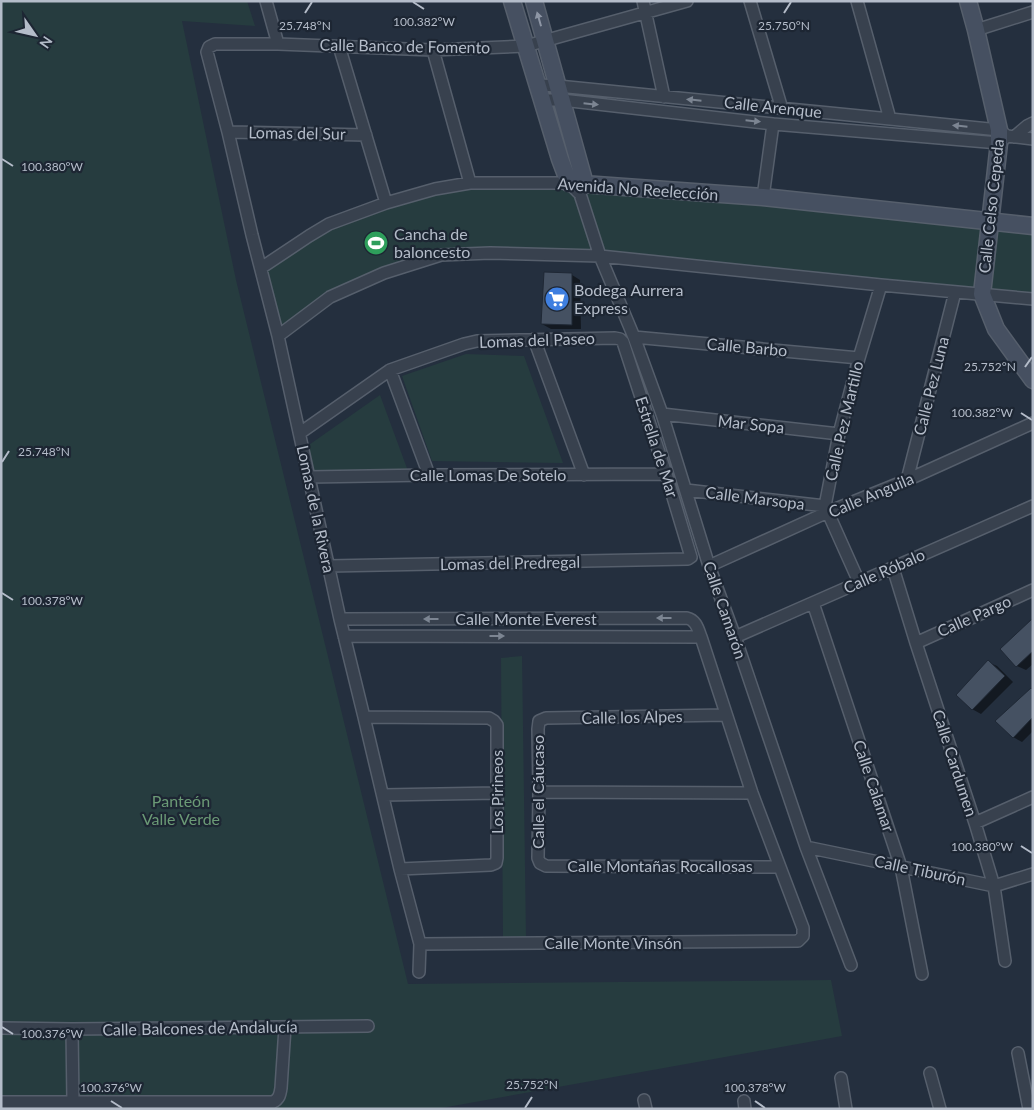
<svg xmlns="http://www.w3.org/2000/svg" width="1034" height="1110" font-family="Lato,sans-serif">
  <rect width="100%" height="100%" fill="#242f3e"/>
  <!-- green -->
  <path fill="#263c3f" d="M1,1H247L255,26L182,21L236,280L408,984L831,980L842,1036L436,1109H1Z
    M470,183H569L599,249L585,184L1033,226V299L600,256L441,255L330,297L278,336L261,268L329,224Z
    M466,354L524,356L563,463L432,461L402,376Z
    M380,395L408,471L315,475L306,447Z
    M522,656L526,937L503,938L501,658Z"/>
  <!-- shadow -->
  <path fill="#0007" d="M572,275L580,280L581,329H551L542,324Z
    M1033,621V664L1026,670L1017,666L1002,649Z
    M988,662L997,666L1013,682L981,714L972,709Z
    M1033,690V731L1022,742L1013,737Z"/>
  <!-- building -->
  <path fill="#455162" stroke="#1f2835" d="M544,272L572,273V325L541,324Z
    M1032,619L1033,651L1016,667L1000,649Z
    M988,660L1005,676L972,710L956,695Z
    M1031,688L1033,690V717L1013,738L995,721Z"/>
  <g fill="none" stroke-linecap="round" stroke-linejoin="round">
    <defs>
      <path id="street" d="M266,1L278,44
        M643,1L664,97
        M750,1L782,109
        M857,1L890,119
        M976,30L1033,12
        M339,46L386,203
        M433,50L470,183
        M538,85L558,86L890,119L999,130L1007,136L1033,139
        M543,100H562L773,124L999,143L1004,139
        M228,132L366,135
        M1014,137L1027,126L1033,123
        M763,197L773,124
        M261,268L309,236L329,224L386,203L435,189L470,183H569L580,194L600,256L634,337L662,414L709,566L735,637L806,847L851,965
        M278,336L330,297L384,273L441,255L490,253L600,256L881,285L1033,299
        M634,337L859,358
        M534,339L584,475
        M390,370L429,475
        M662,414L839,434
        M300,433L390,370L464,344L477,341L615,338L620,339L623,342L666,474L691,557L688,559L329,566
        M309,477L429,475L666,474
        M907,480L955,292
        M686,490L825,506
        M709,566L828,512L907,480L1033,423
        M893,568L916,643L975,823L994,886L1005,961
        M859,582L825,506L839,434L859,358L881,285
        M813,603L901,867L922,974
        M340,619L687,618C696,620 698,629 701,637L752,793L803,928V936L798,941L420,944
        M344,636L701,637
        M735,637L1033,506
        M916,643L1033,590
        M726,715L546,718L539,721L538,729L539,792L538,858L540,863L546,866L780,867
        M364,717L489,718L494,721L497,725V858L496,863L491,865L400,869
        M539,792L752,793
        M383,795L497,793
        M975,823L1033,797
        M806,847L994,886L1033,874
        M419,972L420,944L400,869L364,717L340,619L278,336L252,235L228,132L207,52L209,47L215,44H278L433,50L526,46L687,1
        M1,1028L72,1029L368,1026
        M72,1029L73,1102
        M1018,1053L1029,1109
        M930,1073L940,1109
        M841,1078L846,1109
        M644,1100L646,1109
        M744,1101L745,1109
        M1,1102H273C279,1099 280,1095 281,1088L285,1027"/>
      <path id="secondary" d="M512,1L560,159L569,183L763,197L1033,226
        M534,1L585,184
        M968,1L976,30L999,130V143L982,294L996,329L1033,380"/>
    </defs>
    <!-- street casing -->
    <use href="#street" stroke="#565f6c" stroke-width="14"/>
    <!-- secondary casing -->
    <use href="#secondary" stroke="#565f6c" stroke-width="19"/>
    <!-- street -->
    <use href="#street" stroke="#38414e" stroke-width="11"/>
    <!-- secondary -->
    <use href="#secondary" stroke="#465061" stroke-width="16"/>
  </g>
  <!-- one-way arrows -->
  <defs><path id="oneway-solid" d="M-6-.8H1V-3.2L6.5 0L1 3.2V.8H-6Z" transform="scale(1.25)"/></defs>
  <use fill="#8e96a5" href="#oneway-solid" transform="translate(539 19) rotate(-106)"/>
  <g fill="#7c8592">
    <use href="#oneway-solid" transform="translate(694 100) rotate(-174)"/>
    <use href="#oneway-solid" transform="translate(591 104) rotate(6)"/>
    <use href="#oneway-solid" transform="translate(753 121) rotate(6)"/>
    <use href="#oneway-solid" transform="translate(960 126) rotate(-174)"/>
    <use href="#oneway-solid" transform="translate(664 618) rotate(180)"/>
    <use href="#oneway-solid" transform="translate(431 619) rotate(180)"/>
    <use href="#oneway-solid" transform="translate(497 636)"/>
  </g>
  <!-- ticks -->
  <path fill="none" stroke="#b4bcc9" stroke-width="2" d="M413,2L424,9M305,13L312,2M784,13L791,2M2,159L13,166M1025,367L1032,357M1021,413L1032,420M2,462L9,451M2,593L13,600M1021,846L1032,853M2,1027L13,1034M111,1101L122,1108M755,1101L765,1108M525,1108L532,1097"/>
  <!-- icons -->
  <defs>
    <symbol id="stadium-disc" viewBox="-11 -11 22 22"><circle r="9.5" fill="#2e9e5b" stroke="#1d2633"/><path d="M0-5a6.5 5 0 1 0 0 10a6.5 5 0 1 0 0-10ZM-3.5-1.8h7v3.6h-7Z" fill="#fff"/></symbol>
    <symbol id="supermarket-disc" viewBox="-11 -11 22 22"><circle r="9.5" fill="#3f7fe0" stroke="#1d2633"/><path d="M-6-5.5h2.5l.6 2H6L4.5 2H-2.5L-4.4-4H-6ZM-1.5 3.2a1.3 1.3 0 1 0 .1 0ZM3 3.2a1.3 1.3 0 1 0 .1 0Z" fill="#fff"/></symbol>
  </defs>
  <g fill-rule="evenodd">
    <use href="#stadium-disc" x="362" y="229" width="28" height="28"/>
    <use href="#supermarket-disc" x="543" y="285" width="28" height="28"/>
  </g>
  <g text-anchor="middle" stroke-width="4.5" stroke-linejoin="round" paint-order="stroke">
    <!-- street labels -->
    <g font-size="16" fill="#b4bcc9" stroke="#1d2633">
      <text transform="translate(405 46) rotate(1)" y="6">Calle Banco de Fomento</text>
      <text transform="translate(773 107) rotate(6)" y="6">Calle Arenque</text>
      <text transform="translate(297 133) rotate(1)" y="6">Lomas del Sur</text>
      <text transform="translate(638 189) rotate(4)" y="6">Avenida No Reelección</text>
      <text transform="translate(991 206) rotate(-84)" y="6">Calle Celso Cepeda</text>
      <text transform="translate(537 340) rotate(-2)" y="6">Lomas del Paseo</text>
      <text transform="translate(747 347) rotate(5)" y="6">Calle Barbo</text>
      <text transform="translate(931 386) rotate(-76)" y="6">Calle Pez Luna</text>
      <text transform="translate(844 421) rotate(-77)" y="6">Calle Pez Martillo</text>
      <text transform="translate(751 424) rotate(6)" y="6">Mar Sopa</text>
      <text transform="translate(657 447) rotate(72)" y="6">Estrella de Mar</text>
      <text x="488" y="481">Calle Lomas De Sotelo</text>
      <text transform="translate(871 495) rotate(-23)" y="6">Calle Anguila</text>
      <text transform="translate(755 498) rotate(7)" y="6">Calle Marsopa</text>
      <text transform="translate(316 509) rotate(78)" y="6">Lomas de la Rivera</text>
      <text transform="translate(510 563) rotate(-1)" y="6">Lomas del Predregal</text>
      <text transform="translate(884 571) rotate(-24)" y="6">Calle Róbalo</text>
      <text transform="translate(725 610) rotate(71)" y="6">Calle Camarón</text>
      <text transform="translate(974 616) rotate(-24)" y="6">Calle Pargo</text>
      <text x="526" y="625">Calle Monte Everest</text>
      <text transform="translate(632 717) rotate(-1)" y="6">Calle los Alpes</text>
      <text transform="translate(955 763) rotate(72)" y="6">Calle Cardumen</text>
      <text transform="translate(874 786) rotate(71)" y="6">Calle Calamar</text>
      <text transform="translate(497 792) rotate(-90)" y="6">Los Pirineos</text>
      <text transform="translate(538 792) rotate(-90)" y="6">Calle el Cáucaso</text>
      <text x="660" y="872">Calle Montañas Rocallosas</text>
      <text transform="translate(920 870) rotate(12)" y="6">Calle Tiburón</text>
      <text x="613" y="949">Calle Monte Vinsón</text>
      <text transform="translate(200 1028) rotate(-1)" y="6">Calle Balcones de Andalucía</text>
    </g>
    <!-- poi labels -->
    <g font-size="16" fill="#b4bcc9" stroke="#1d2633" text-anchor="start">
      <text x="394" y="240">Cancha de<tspan x="394" dy="18">baloncesto</tspan></text>
      <text x="574" y="296">Bodega Aurrera<tspan x="574" dy="18">Express</tspan></text>
    </g>
    <!-- park labels -->
    <g font-size="16" fill="#6b9a76" stroke="#1d2633">
      <text x="181" y="807">Panteón<tspan x="181" dy="18">Valle Verde</tspan></text>
    </g>
  </g>
  <g font-size="12" text-anchor="middle" fill="#b4bcc9" stroke="#1d2633" stroke-width="4.5" stroke-linejoin="round" paint-order="stroke">
    <text x="424" y="26">100.382°W</text>
    <text x="305" y="30">25.748°N</text>
    <text x="784" y="30">25.750°N</text>
    <text x="52" y="171">100.380°W</text>
    <text x="990" y="371">25.752°N</text>
    <text x="982" y="417">100.382°W</text>
    <text x="44" y="456">25.748°N</text>
    <text x="52" y="605">100.378°W</text>
    <text x="982" y="851">100.380°W</text>
    <text x="52" y="1038">100.376°W</text>
    <text x="532" y="1089">25.752°N</text>
    <text x="111" y="1092">100.376°W</text>
    <text x="755" y="1092">100.378°W</text>
  </g>
  <!-- border -->
  <rect width="1034" height="1110" fill="none" stroke="#b4bcc9" stroke-width="5"/>
  <!-- north arrow -->
  <g transform="translate(35 35) rotate(124)" stroke="#1d2633" stroke-width="4" paint-order="stroke">
  <path d="M0-4L9 19L0 12L-9 19Z" fill="#b4bcc9"/>
  <text y="-8" font-size="14" font-weight="bold" text-anchor="middle" fill="#b4bcc9">N</text>
  </g>
</svg>
